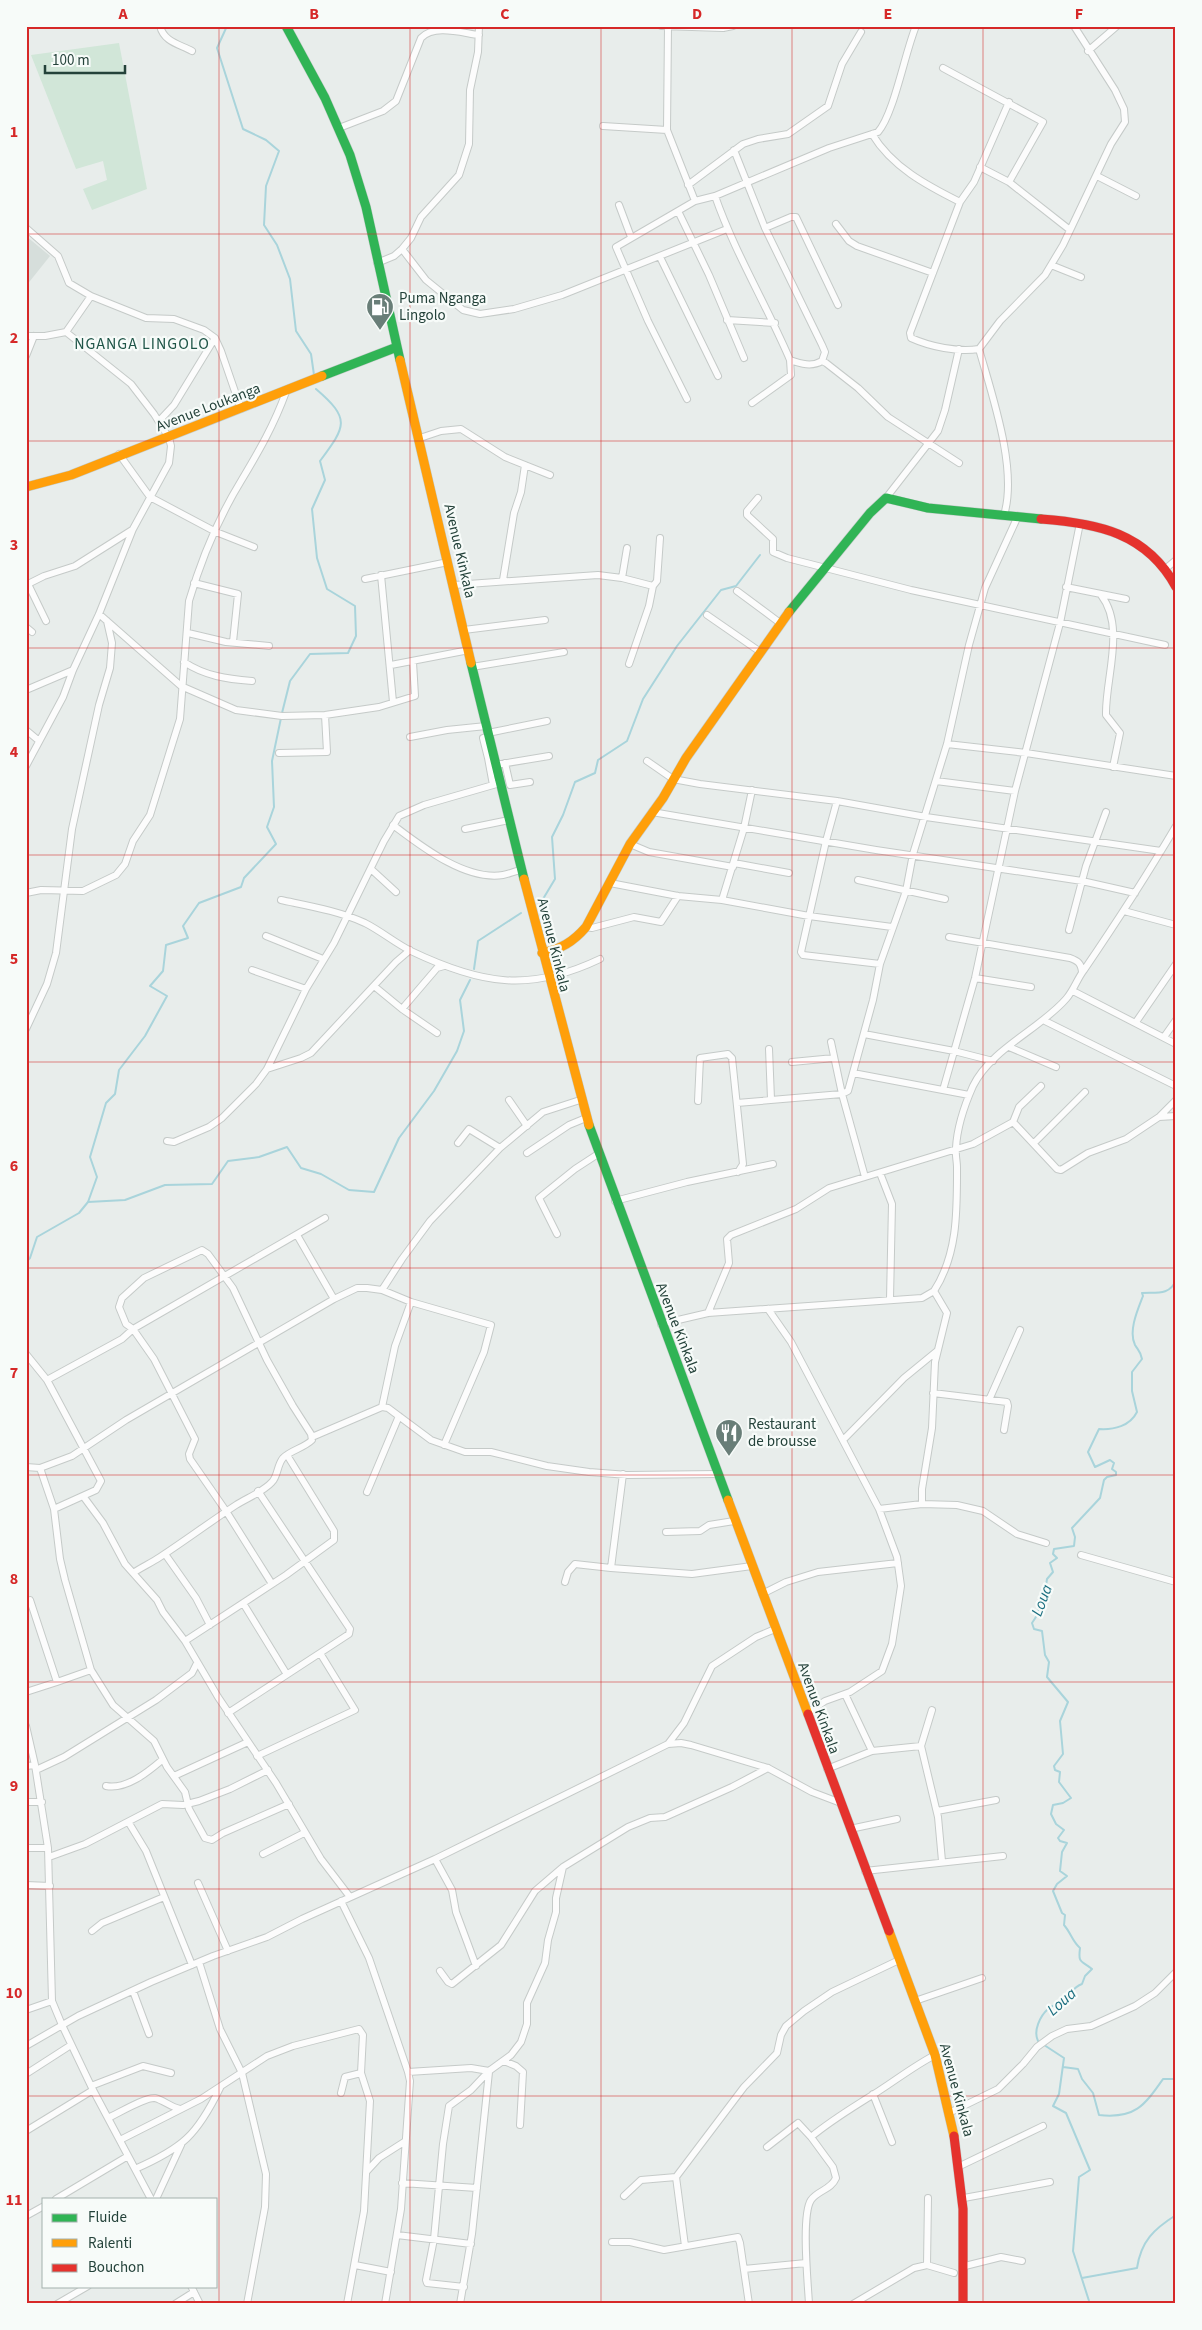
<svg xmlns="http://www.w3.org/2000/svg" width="1202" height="2330" font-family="'Source Sans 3',sans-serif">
  <rect width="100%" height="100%" fill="#e8edeb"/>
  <!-- built -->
  <path fill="#d6dedb" d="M26,236L50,256L26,286Z"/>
  <!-- green -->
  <path fill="#d1e6d8" d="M119,43L147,189L92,210L83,189L107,180L103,161L76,169L31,55Z"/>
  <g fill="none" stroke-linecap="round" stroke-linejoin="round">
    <!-- stream -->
    <path stroke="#a9d4db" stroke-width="2" d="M227,26L217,48L243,129L266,140L279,151L266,186L264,225L277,245L290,279L296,331L311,354L314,375
      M282,713L290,681L310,654L348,653L356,636L355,606L327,589L317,558L312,509L325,480L320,461C346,426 351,419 316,389
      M540,904L555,879L552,837L563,815L575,782L595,773L598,760L627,741L643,699L677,646L721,590L736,586L760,555
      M474,969L478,941L521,913
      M88,1202L125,1200L165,1185L212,1184L228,1161L259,1157L287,1147L301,1168L321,1174L349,1190L374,1192L399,1138L434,1091L457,1051L464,1031L460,1000L470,980
      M26,1262L30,1258L37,1237L79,1213L88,1202L97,1177L90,1157L106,1103L115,1094L119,1070L145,1036L167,996L150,986L163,971L166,945L188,938L183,926L199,903L241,887L244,878L276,844L267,827L274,807L272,761L281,718
      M1063,2067L1078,2069L1082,2079L1093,2093L1099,2115C1135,2119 1144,2106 1163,2079H1176
      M1082,2278L1137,2268C1141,2241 1154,2229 1176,2215
      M1090,2304L1073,2251L1079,2177L1090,2170L1066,2113L1053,2106L1059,2094L1064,2058L1038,2041C1033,2031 1040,2016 1048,2009C1052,2005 1060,2004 1065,1999C1072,1993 1073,1987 1082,1984L1085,1976L1092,1969C1081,1960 1078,1964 1080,1948C1072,1941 1071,1933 1064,1925L1065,1915L1062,1913L1053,1891L1057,1884L1067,1876L1060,1871L1062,1852L1067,1843L1060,1841L1058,1838L1064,1830L1056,1824L1051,1814L1053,1805L1063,1803L1071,1798L1059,1782L1060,1772L1055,1770L1054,1766L1063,1754L1060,1721L1068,1702L1047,1677L1049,1662L1045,1655L1042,1631L1034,1629L1032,1623C1042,1610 1037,1605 1042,1593L1045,1592L1047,1579L1053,1572L1050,1563L1057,1558L1053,1554L1054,1549L1074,1546L1075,1537L1072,1528L1100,1498L1104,1480L1107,1477L1116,1475V1472L1112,1469L1114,1463L1110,1460L1095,1467L1088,1452L1099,1429C1114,1430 1130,1426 1137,1412L1132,1391V1372L1142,1359C1141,1352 1138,1350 1135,1345C1128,1331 1138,1309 1143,1296L1142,1293C1155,1292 1170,1296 1176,1280"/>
    <defs>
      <path id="street" d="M160,26C164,42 179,44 192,51
        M661,26L723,28
        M668,26L667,130L695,201
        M723,26V28L733,26
        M1088,51L1117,26
        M943,68L1043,122L1009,182
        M603,126L667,130
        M339,128L383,111L396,101L421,38C434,24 462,33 479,35
        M872,134C892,167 926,185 960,202
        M734,150L765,228L822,345L825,352L822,361
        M980,167L1009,182L1070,230
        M1097,176L1136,196
        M688,185L743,144L758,139L788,134L828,106L842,64L861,32
        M715,196C735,253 766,304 790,360C801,364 812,367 822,361L826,363L858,388L888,417L959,463
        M619,205L631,237
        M678,211L709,275L744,358
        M836,224L849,241L857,246L933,273
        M26,228L58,256L69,283L91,296L146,318L174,319L204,330L215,338L221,351L241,409
        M765,228L791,217H796L838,305
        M402,249L426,280L463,310L480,314L514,309L562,295L727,229
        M660,257L718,376
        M377,263L394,256L402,249L411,238L421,217L459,175L469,144L470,90L478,52L479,26
        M1051,265L1081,277
        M727,320L775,323
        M26,336H45L66,332L91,296
        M979,349C957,352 931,347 911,338L910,333L960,202L974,182L1009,102
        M26,356L34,336
        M687,399L648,321L616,247L695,201L715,196L829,148L878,132C894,114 905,52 916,26
        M752,403L791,375L790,360
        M159,421L174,405L215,338
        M420,438L441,431L461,429L505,457L550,475
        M119,454L150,497L216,532L254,547
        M758,498L747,511V515L773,539V552L787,558L911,590L1165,645
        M886,498L938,431L945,410L959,349
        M1004,515C1018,470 992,395 979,349L1000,321L1045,275L1063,245L1111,144L1125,122L1124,109L1115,90L1074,26
        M1164,570L1176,560
        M381,575L393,702
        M622,578L653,586L649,606L629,664
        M365,579L448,562
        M503,580L514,513L521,492L525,465
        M194,583L238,594L233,642
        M28,584L46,621
        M26,585L44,576L75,566L132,530
        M454,585L598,575L622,578L627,548
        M653,586L657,581L660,538
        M1066,587L1126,599
        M737,591L780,623
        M1101,595C1126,627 1105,679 1106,715L1120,733L1113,767
        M99,614L181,686L236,710L282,716L325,715L379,707L415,696L413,662
        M707,615L759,651
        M26,627L32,632
        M464,630L545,620
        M188,633L226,642L269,646
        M184,662C205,676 227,679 252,681
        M391,665L469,650
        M472,667L564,652
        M26,690L73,670
        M26,730L38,740
        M488,733L547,721
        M410,737L447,730L486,726
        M489,737L483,738L488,758L494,757
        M947,744L1026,753L1176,776
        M279,753L327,752L325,715
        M488,758L493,785
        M647,761L673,779L700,784L837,801L926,817L1161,851
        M505,763L510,785L530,782
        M495,765L549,756
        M26,766L63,697L73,670L99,614L133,529L169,463L171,446L169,438L154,414L131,384L66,332
        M936,781L1015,791
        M837,801L826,841L801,952L803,955L880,964
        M652,812L876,850L1082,881L1135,893
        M393,825C421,846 465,881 503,875C509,874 515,871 521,870
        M465,829L509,820
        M630,844L649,852L733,867
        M734,863L789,873
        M372,870L396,892
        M858,880L945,899
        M610,883L678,896L722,900L809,916L892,927
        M26,893L41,890L83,891L116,875L125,864L133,841L150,815L180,719L189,601C201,560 219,517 241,481C259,451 274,425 286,392
        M281,900C309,906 339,911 365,923C381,931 395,943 411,951C480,984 529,993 600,959
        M722,900L744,828L752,790
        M1124,911L1176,925
        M586,927L592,928L634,917L661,922L678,896
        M1069,930L1086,866L1106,812
        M266,936L323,959
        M949,937L1070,958C1078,961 1081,963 1082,972
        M252,970L306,989
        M975,978L1031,987
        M374,986L402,1009L437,1033
        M1073,991L1176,1044
        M402,1009L437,968L444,966
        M1045,1021L1176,1086
        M1136,1022L1176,964
        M26,1029L47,984L56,953L72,829L99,705L110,668L112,643L107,621
        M864,1034L954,1051L993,1061
        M1164,1037L1176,1020
        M831,1042L842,1094L865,1177
        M1009,1047L1056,1067
        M769,1049L771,1099
        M792,1062L834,1058
        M267,1069L301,1058L311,1053L396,962L410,950
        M853,1073L969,1095
        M943,1090L975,978L1015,791L1060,623L1080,523
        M509,1100L527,1126
        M698,1101L700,1058L728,1054L732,1058L743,1164L738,1172
        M737,1103L842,1094L848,1091L873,1000L880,964L906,891L913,854L947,744L969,645L985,588L1018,516
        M1160,1116L1176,1100
        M1013,1122L1057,1169L1061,1170L1088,1153L1126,1139L1159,1117L1176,1116
        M1013,1122L1019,1107L1041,1086
        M167,1141L174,1142L209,1127L222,1118L256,1084L267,1069L306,989L334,943L384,841L399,816L424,805L500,783
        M458,1143L469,1129L500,1148
        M1034,1143L1085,1092
        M527,1153L569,1125L586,1118
        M880,1173L892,1204L890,1299
        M615,1201L687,1182L773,1164
        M557,1234L539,1198L575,1169L598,1154
        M297,1235L334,1299
        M382,1290L402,1259L430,1221L500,1148L543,1112L580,1100
        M768,1309L791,1342L879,1509L897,1557L901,1586L892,1644L882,1671L850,1692L825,1701L807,1713
        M708,1313L729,1263L727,1239L731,1235L796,1209L829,1188L973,1144L1013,1122
        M661,1324L708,1313L922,1298L934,1291
        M26,1354L47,1380L101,1481L96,1490L54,1509
        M47,1380L122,1339L133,1329L325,1218
        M933,1393L1007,1402L1008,1406L1004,1430
        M989,1400L1020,1330
        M382,1407L388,1408L431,1440L465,1452H491L547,1466L589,1472L628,1475L717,1474
        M312,1437L382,1407L395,1346L411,1302
        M844,1439L904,1378L937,1351
        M287,1455L334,1531V1540L286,1575L185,1641L218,1697L276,1783L321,1859L350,1897
        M26,1467L40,1468L72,1456L126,1420L334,1299L357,1288H367L382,1290L411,1302L491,1325L484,1352L444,1445
        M40,1468L54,1509L60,1559L65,1580L91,1670L113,1705L154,1741L167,1767L185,1792L189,1809L205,1838L212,1840L223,1833L289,1804
        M623,1474L611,1568L692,1574L752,1566
        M367,1492L399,1416
        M83,1496L103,1523L125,1564L157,1600L163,1612L185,1641
        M922,1504L957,1505L983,1511L1017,1534L1046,1543
        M879,1509L922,1504V1489L932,1428L935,1362L947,1313L934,1291C958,1254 957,1210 957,1167C957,1161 955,1154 956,1148C957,1128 965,1104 973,1086C991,1049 1040,1029 1066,999C1074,990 1077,979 1084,970C1116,923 1147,875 1176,826
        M666,1532L700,1531L709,1525L734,1521
        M165,1554L196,1598L210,1625
        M1081,1555L1176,1582
        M133,1573C142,1567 151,1563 160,1557C186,1540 210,1522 236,1505C247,1498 263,1492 272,1482C278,1476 277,1465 283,1458C291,1450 304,1448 312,1440L311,1434L293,1406L267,1360L233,1288L208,1254L202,1250L144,1278L122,1298L119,1307L126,1324L133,1329L154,1359L195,1439L189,1454L190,1459L226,1511L272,1584
        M565,1582L568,1572L575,1564L611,1568
        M762,1594L786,1582L818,1572L898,1563
        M30,1600L57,1682L91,1670
        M243,1603L286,1673
        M26,1692L57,1682
        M845,1694L872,1751
        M228,1713L320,1653
        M26,1726L35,1765L48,1848L52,2001L62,2025L93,2090L151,2199
        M668,1744L681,1743L691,1745L768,1768L812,1792L841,1803
        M921,1746L932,1710
        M257,1756L355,1710L320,1653L349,1634L350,1629L258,1491
        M26,1766L35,1765
        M827,1769L872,1751L921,1746L938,1817L942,1861
        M36,1770L64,1757L156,1700L192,1673L197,1663
        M174,1776L248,1742
        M106,1786C126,1790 148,1772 162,1760
        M26,1802H42
        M937,1811L996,1800
        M129,1823L146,1851L192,1965
        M850,1829L897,1819
        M26,1848H48
        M263,1854L304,1833
        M49,1857L85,1844L162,1804L183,1805L199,1801L230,1789L268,1770
        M435,1859L452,1890L456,1912L476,1966
        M865,1871L1003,1856
        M198,1883L228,1951
        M26,1885L50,1886
        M341,1901L369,1958L408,2072
        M92,1931L102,1923L164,1897
        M199,1962L220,2029L242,2073L266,2174L265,2207L247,2304
        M440,1971L448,1982L452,1984L501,1945L535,1891L563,1867
        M133,1991L149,2034
        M915,2001L982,1978
        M26,2010L52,2001
        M26,2046L78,2016L151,1982L213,1956L267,1937L302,1919L435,1859L668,1744L684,1723L712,1666L756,1637L775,1629
        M504,2061L516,2066L523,2072L520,2125
        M26,2074L71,2045
        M91,2086L143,2066L171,2073
        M341,2093L345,2077L361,2073
        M873,2094L892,2142
        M951,2112L998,2089L1023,2064L1037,2047L1052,2036L1067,2029L1091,2026L1135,2006L1155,1993L1176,1972
        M108,2118C119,2113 145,2097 155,2098C163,2100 171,2107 180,2109
        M26,2131L93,2090
        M120,2140L201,2099L267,2056L293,2046L359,2029L363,2035L361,2073L370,2101L364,2211L347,2304
        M767,2147L798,2123L811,2137
        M960,2166L1043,2126
        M135,2169C183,2148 197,2135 220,2088
        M367,2171L379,2158L404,2142
        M402,2183L477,2188
        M624,2196L641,2180L676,2177
        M964,2198L1050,2182
        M56,2199L128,2156
        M156,2199L181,2145
        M26,2216L44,2206
        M397,2235L471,2244
        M612,2242H630L664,2250L738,2237L740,2243L749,2304
        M685,2246L676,2177L744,2087L777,2053L781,2035L786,2026L804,2011L832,1992L899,1960
        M355,2265L391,2272
        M927,2265L928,2198
        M965,2266L1001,2257L1022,2261
        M744,2269L806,2263
        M191,2286L200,2304
        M464,2287L427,2283L426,2280L434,2239L443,2144L449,2106L471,2090L489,2071L511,2055L521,2042L527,2024V2003L545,1963L548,1940L556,1912V1898L563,1867L628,1827L650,1818L665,1817L732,1787L768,1768
        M57,2304L88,2286
        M175,2304L194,2292
        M385,2304L401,2209L410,2081L408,2072L471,2068L489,2071
        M460,2304L472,2234L489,2072
        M809,2304C808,2284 801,2215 811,2200C818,2190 831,2190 836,2178L833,2167L811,2137C829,2122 847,2111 866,2099C890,2085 910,2068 935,2055
        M853,2304L914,2268L927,2265L954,2273"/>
      <path id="fast" d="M286,26L325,98L350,155L366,207L400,360
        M322,376L397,347
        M789,612L870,513L886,498L928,508L1041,519
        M471,663L524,879
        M589,1125L728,1500"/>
      <path id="slow" d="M400,360L471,663
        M26,487L71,475L322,376
        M524,879L589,1125
        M542,953C561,949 573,942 586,927L630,844L663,798L686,758L789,612
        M728,1500L808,1714
        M889,1931L935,2055L954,2136"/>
      <path id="jam" d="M1041,519C1097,523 1147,533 1176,587
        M808,1714L889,1931
        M954,2136L963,2209V2304"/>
    </defs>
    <!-- street casing -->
    <use href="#street" stroke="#c5cac8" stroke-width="8"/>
    <!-- fast casing -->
    <use href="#fast" stroke="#c3cbc8" stroke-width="10"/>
    <!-- slow casing -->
    <use href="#slow" stroke="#c3cbc8" stroke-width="10"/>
    <!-- jam casing -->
    <use href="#jam" stroke="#c3cbc8" stroke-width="10"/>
    <!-- street -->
    <use href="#street" stroke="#fcfcfc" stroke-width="6"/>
    <!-- fast -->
    <use href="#fast" stroke="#30b455" stroke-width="9"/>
    <!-- slow -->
    <use href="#slow" stroke="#ff9f0a" stroke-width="9"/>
    <!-- jam -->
    <use href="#jam" stroke="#e5322d" stroke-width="9"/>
  </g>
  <!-- grid -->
  <path fill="none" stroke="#d62828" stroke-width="1" stroke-opacity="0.55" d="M219,26V2304M410,26V2304M601,26V2304M792,26V2304M983,26V2304M26,234H1176M26,441H1176M26,648H1176M26,855H1176M26,1062H1176M26,1268H1176M26,1475H1176M26,1682H1176M26,1889H1176M26,2096H1176"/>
  <!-- icons -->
  <defs>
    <symbol id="fuel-pin" viewBox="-11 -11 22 30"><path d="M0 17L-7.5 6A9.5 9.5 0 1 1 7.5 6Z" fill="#697e78" stroke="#f7fbf9"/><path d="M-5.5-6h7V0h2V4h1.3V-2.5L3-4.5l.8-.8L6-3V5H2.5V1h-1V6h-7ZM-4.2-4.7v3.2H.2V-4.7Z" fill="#fff"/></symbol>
    <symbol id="restaurant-pin" viewBox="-11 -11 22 30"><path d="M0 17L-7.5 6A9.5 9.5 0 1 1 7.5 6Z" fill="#697e78" stroke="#f7fbf9"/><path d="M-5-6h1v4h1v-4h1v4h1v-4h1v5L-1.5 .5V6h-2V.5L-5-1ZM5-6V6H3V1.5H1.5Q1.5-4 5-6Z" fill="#fff"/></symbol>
  </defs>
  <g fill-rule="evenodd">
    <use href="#fuel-pin" x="364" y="291" width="32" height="43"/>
    <use href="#restaurant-pin" x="713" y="1417" width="32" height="43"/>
  </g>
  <g text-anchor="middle" stroke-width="4.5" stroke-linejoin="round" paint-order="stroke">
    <!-- poi labels -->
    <g font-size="15" fill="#24423a" stroke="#f7fbf9" text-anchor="start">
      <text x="399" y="303">Puma Nganga<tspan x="399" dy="17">Lingolo</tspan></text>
      <text x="748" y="1429">Restaurant<tspan x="748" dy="17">de brousse</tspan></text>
    </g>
    <!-- street labels -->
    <g font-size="15" fill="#24423a" stroke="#f7fbf9">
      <text transform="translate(208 407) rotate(-21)" y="5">Avenue Loukanga</text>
      <text transform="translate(460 551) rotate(77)" y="5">Avenue Kinkala</text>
      <text transform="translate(554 945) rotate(76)" y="5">Avenue Kinkala</text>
      <text transform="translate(678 1328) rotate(69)" y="5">Avenue Kinkala</text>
      <text transform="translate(819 1708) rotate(70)" y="5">Avenue Kinkala</text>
      <text transform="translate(957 2090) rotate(75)" y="5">Avenue Kinkala</text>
    </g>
    <!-- neighbourhood labels -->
    <g font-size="16" letter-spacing="1" fill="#1f5548" stroke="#f7fbf9">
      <text x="142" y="349">NGANGA LINGOLO</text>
    </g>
    <!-- water labels -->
    <g font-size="16" font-style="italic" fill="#1c6f80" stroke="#f7fbf9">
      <text transform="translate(1041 1600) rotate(-69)" y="6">Loua</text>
      <text transform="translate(1061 2001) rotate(-41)" y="6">Loua</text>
    </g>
  </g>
  <!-- border -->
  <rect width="1202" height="2330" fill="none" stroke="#f7fbf9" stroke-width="55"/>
  <!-- legend -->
  <rect x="42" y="2198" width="175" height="90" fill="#f7fbf9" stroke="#a3b1ad"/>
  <rect x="52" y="2214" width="25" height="8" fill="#30b455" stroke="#a3b1ad"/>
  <text x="88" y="2222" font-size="15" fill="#24423a">Fluide</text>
  <rect x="52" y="2239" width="25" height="8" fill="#ff9f0a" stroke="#a3b1ad"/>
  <text x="88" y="2248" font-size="15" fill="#24423a">Ralenti</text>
  <rect x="52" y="2264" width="25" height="8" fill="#e5322d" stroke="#a3b1ad"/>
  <text x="88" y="2272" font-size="15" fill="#24423a">Bouchon</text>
  <!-- scale -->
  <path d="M45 65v8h80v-8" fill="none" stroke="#24423a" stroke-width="2.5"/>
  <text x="52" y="65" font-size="15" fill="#24423a" stroke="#f7fbf9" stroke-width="4" paint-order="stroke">100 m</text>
  <rect x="28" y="28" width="1146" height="2274" fill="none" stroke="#d62828" stroke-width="2"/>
  <g font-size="16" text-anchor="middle" font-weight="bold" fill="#d62828">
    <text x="123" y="19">A</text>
    <text x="314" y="19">B</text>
    <text x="505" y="19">C</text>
    <text x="697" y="19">D</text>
    <text x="888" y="19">E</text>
    <text x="1079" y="19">F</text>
    <text x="14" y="137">1</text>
    <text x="14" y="343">2</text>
    <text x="14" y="550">3</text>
    <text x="14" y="757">4</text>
    <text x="14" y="964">5</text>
    <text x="14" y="1171">6</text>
    <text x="14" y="1378">7</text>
    <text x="14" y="1584">8</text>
    <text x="14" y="1791">9</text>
    <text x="14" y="1998">10</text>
    <text x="14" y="2205">11</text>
  </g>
</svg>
